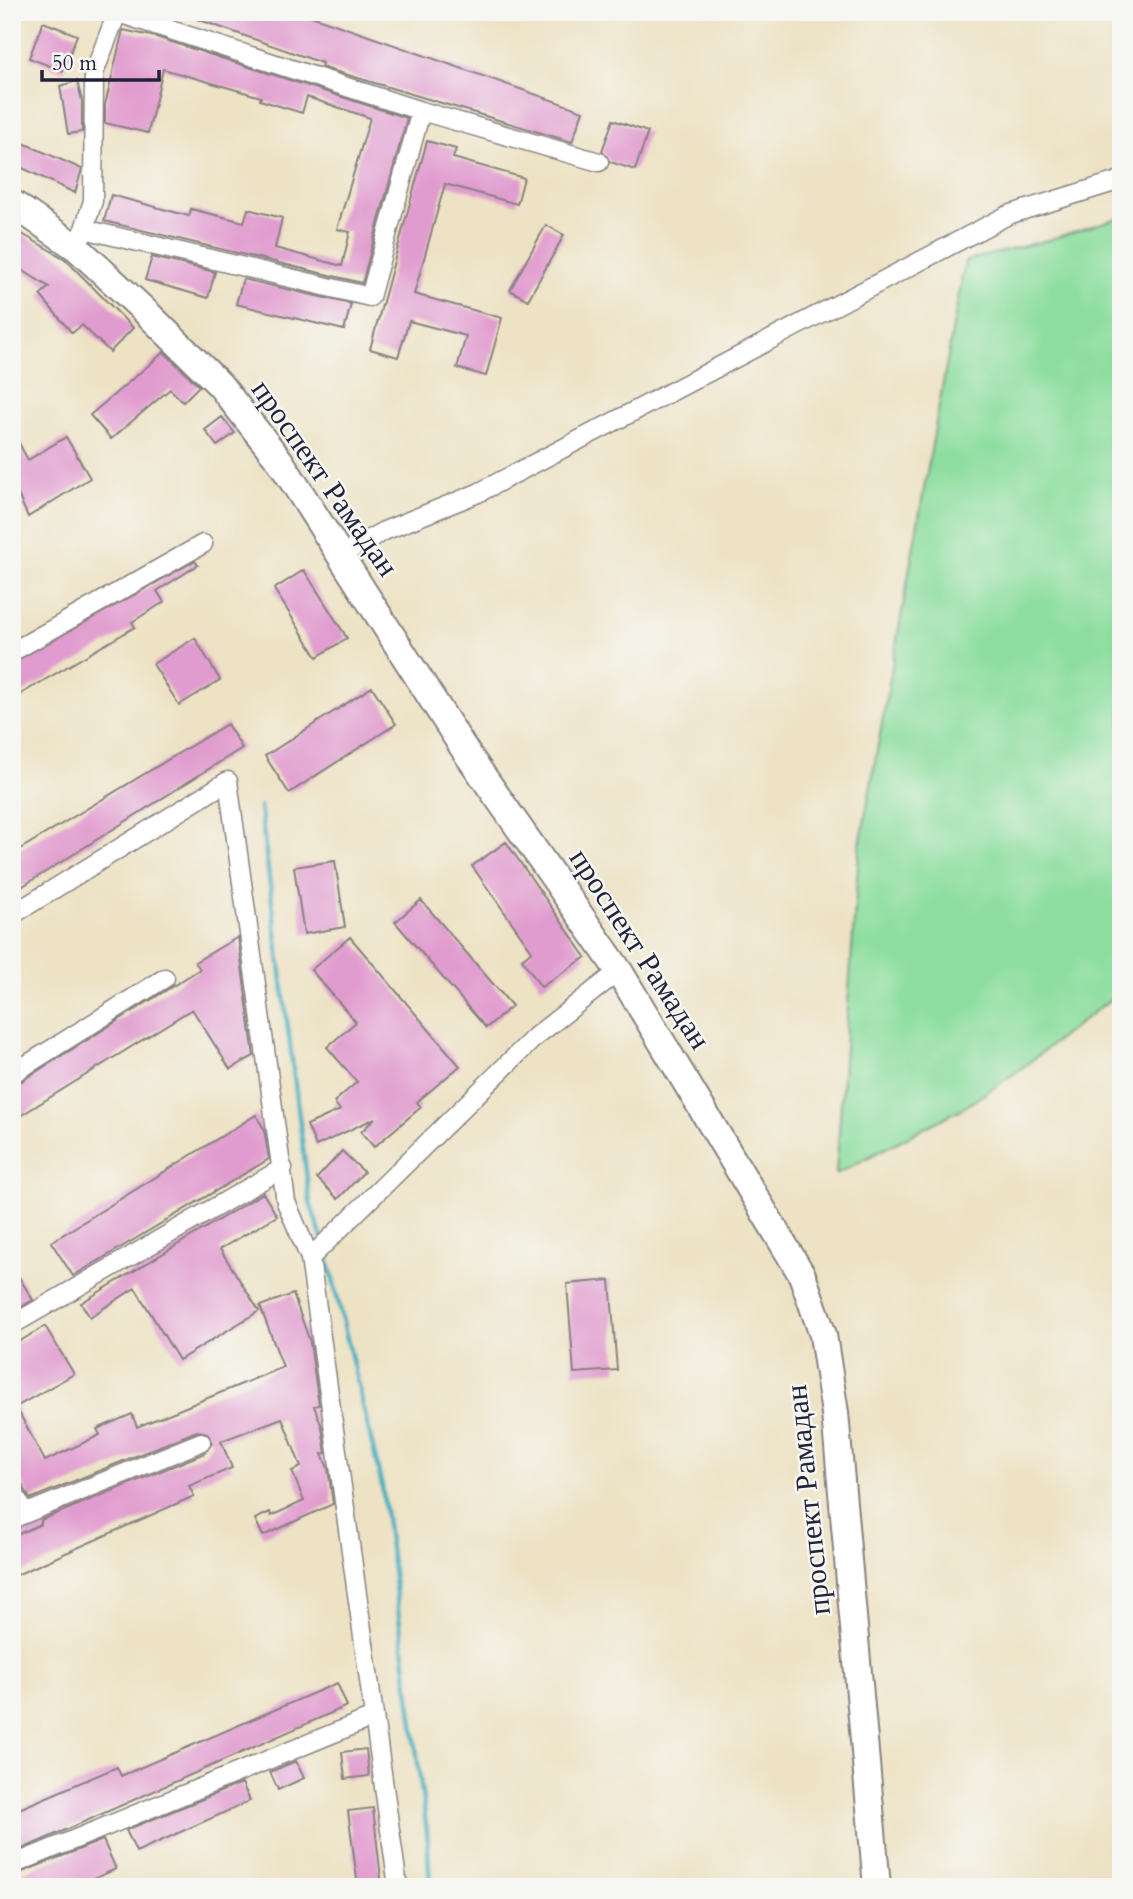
<svg xmlns="http://www.w3.org/2000/svg" width="1133" height="1899" font-family="Cardo,serif">
  <rect width="100%" height="100%" fill="#f6f6f2"/>
  <filter id="ink" filterUnits="userSpaceOnUse"><feTurbulence type="fractalNoise" baseFrequency=".0143" numOctaves="2"/><feDisplacementMap in="SourceGraphic" scale="14" xChannelSelector="R" yChannelSelector="G"/><feConvolveMatrix kernelMatrix="1 2 1 2 8 2 1 2 1" color-interpolation-filters="sRGB"/></filter>
  <filter id="wash" filterUnits="userSpaceOnUse"><feTurbulence type="fractalNoise" baseFrequency=".00686" numOctaves="4" result="noise"/><feDisplacementMap in="SourceGraphic" scale="28" xChannelSelector="R" yChannelSelector="G"/><feGaussianBlur stdDeviation="1.57" result="paint"/><feColorMatrix in="noise" values="0 0 0 0 0 0 0 0 0 0 0 0 0 0 0 0 0 1.4 0 .05"/><feComposite in="paint" operator="in"/></filter>
  <g filter="url(#wash)">
    <rect width="100%" height="100%" fill="#ede2c4"/>
    <!-- green -->
    <path fill="#8dde9f" stroke="#58806d" stroke-width="2" d="M1121,217V991L1018,1071L965,1107L836,1174L859,851L965,261L1048,240Z"/>
    <g fill="none" stroke-linecap="round" stroke-linejoin="round">
      <!-- stream -->
      <path stroke="#42adc0" stroke-width="4.5" d="M260,806L310,1203L322,1238
        M326,1250L382,1486L427,1832L430,1887"/>
    </g>
    <g id="blocks">
      <!-- building -->
      <path fill="#e19ccf" d="M177,12H300L583,111L572,142L321,67L322,63Z
        M43,22L77,35L63,71L29,58Z
        M123,30L156,37L407,118L362,283L104,221L111,195L189,216L191,209L244,222L248,209L282,218L275,248L342,266L350,232L337,229L370,118L307,97L302,113L260,100L261,97L163,69L148,133L105,123V105Z
        M77,81L82,101V132L68,134L60,86Z
        M613,120L648,132L635,170L610,162L602,151Z
        M12,138L82,169L75,193L12,163Z
        M427,141L456,149L453,158L524,178L517,204L445,184L414,294L502,318L486,376L457,368L466,336L409,321L398,357L370,349Z
        M546,225L564,235L528,300L510,290Z
        M12,228L65,259L133,328L110,352L82,325L72,333L40,295L49,287L12,264Z
        M152,257L215,272L208,298L145,280Z
        M243,279L351,304L344,330L236,304Z
        M164,352L199,386L183,402L170,389L111,439L90,415Z
        M222,417L235,433L217,446L205,430Z
        M12,430L28,460L66,437L90,478L28,517L12,481Z
        M195,561L198,565L157,591L164,602L132,622L135,627L12,699V663Z
        M304,570L347,638L317,657L274,589Z
        M195,638L220,680L179,705L153,664Z
        M372,687L396,724L289,793L265,756Z
        M227,724L242,748L12,893V854Z
        M506,842L586,957L541,987L522,959L532,951L472,866Z
        M335,861L345,927L304,934L294,867Z
        M421,900L512,1006L486,1028L395,922Z
        M238,937L254,1056L230,1069L192,1009L12,1121V1087L200,969L195,962Z
        M350,937L460,1066L417,1102L421,1107L374,1147L361,1132L375,1118L316,1146L307,1125L340,1110L334,1102L357,1082L327,1047L356,1022L311,970Z
        M256,1115L264,1129L269,1159L73,1276L51,1242Z
        M342,1151L364,1172L338,1199L317,1178Z
        M263,1193L277,1216L220,1249L259,1311L179,1360L135,1288L90,1317L81,1303Z
        M12,1266L33,1300L12,1312Z
        M610,1280L617,1370L574,1373L567,1284Z
        M293,1294L310,1342L319,1405L314,1406L322,1427L326,1453L322,1454L328,1468L333,1504L263,1536L255,1519L270,1512L271,1516L304,1501L292,1471L301,1467L282,1418L221,1441L232,1468L189,1486L194,1496L12,1577V1537L41,1524V1520L205,1453L212,1443L207,1433L197,1431L30,1499L12,1465V1346L45,1326L74,1374L16,1407L45,1461L100,1435L97,1429L132,1414L137,1427L283,1367L260,1306Z
        M337,1683L347,1706L20,1850L12,1833V1812L117,1767L121,1776Z
        M366,1749L369,1776L345,1779L342,1752Z
        M296,1761L304,1778L278,1790L270,1772Z
        M242,1783L250,1801L136,1852L126,1830Z
        M373,1808L382,1887H358L348,1811Z
        M103,1840L116,1869L75,1887H12V1876Z"/>
    </g>
  </g>
  <g filter="url(#ink)">
    <use href="#blocks" fill-opacity="0" stroke="#888280" stroke-width="2"/>
    <g fill="none" stroke-linecap="round" stroke-linejoin="round">
      <defs>
        <path id="street" d="M115,12L421,111L599,162
          M84,229L370,297L421,111
          M81,238L93,201L94,73L117,13
          M340,555L384,531L478,493L1008,215L1121,180
          M12,652L203,544
          M12,915L228,781L286,1202L310,1258L398,1887
          M12,1074L165,978
          M310,1258L536,1036L619,971
          M12,1325L283,1168
          M12,1490L25,1513
          M12,1519L201,1442
          M12,1865L373,1717"/>
        <path id="secondary" d="M12,203L77,248L148,314L220,385L280,461L466,752L619,971L802,1275L823,1335L835,1413L877,1887"/>
      </defs>
      <!-- street casing -->
      <use href="#street" stroke="#888280" stroke-width="21"/>
      <!-- secondary casing -->
      <use href="#secondary" stroke="#888280" stroke-width="30"/>
      <!-- street -->
      <use href="#street" stroke="#fff" stroke-width="18"/>
      <!-- secondary -->
      <use href="#secondary" stroke="#fff" stroke-width="26"/>
    </g>
  </g>
  <g text-anchor="middle" stroke-width="5" stroke-linejoin="round" paint-order="stroke">
    <!-- street labels -->
    <g font-size="30" fill="#22223b" stroke="#f6f6f2">
      <text transform="translate(325 478) rotate(55)" y="10">проспект Рамадан</text>
      <text transform="translate(640 949) rotate(57)" y="10">проспект Рамадан</text>
      <text transform="translate(808 1500) rotate(-96)" y="10">проспект Рамадан</text>
    </g>
  </g>
  <!-- margin -->
  <rect width="1133" height="1899" fill="none" stroke="#f6f6f2" stroke-width="42"/>
  <!-- scale -->
  <path d="M42 70v10h117v-10" fill="none" stroke="#22223b" stroke-width="3.5"/>
  <text x="52" y="70" font-size="21" fill="#22223b" stroke="#f6f6f2" stroke-width="5" paint-order="stroke">50 m</text>
</svg>
